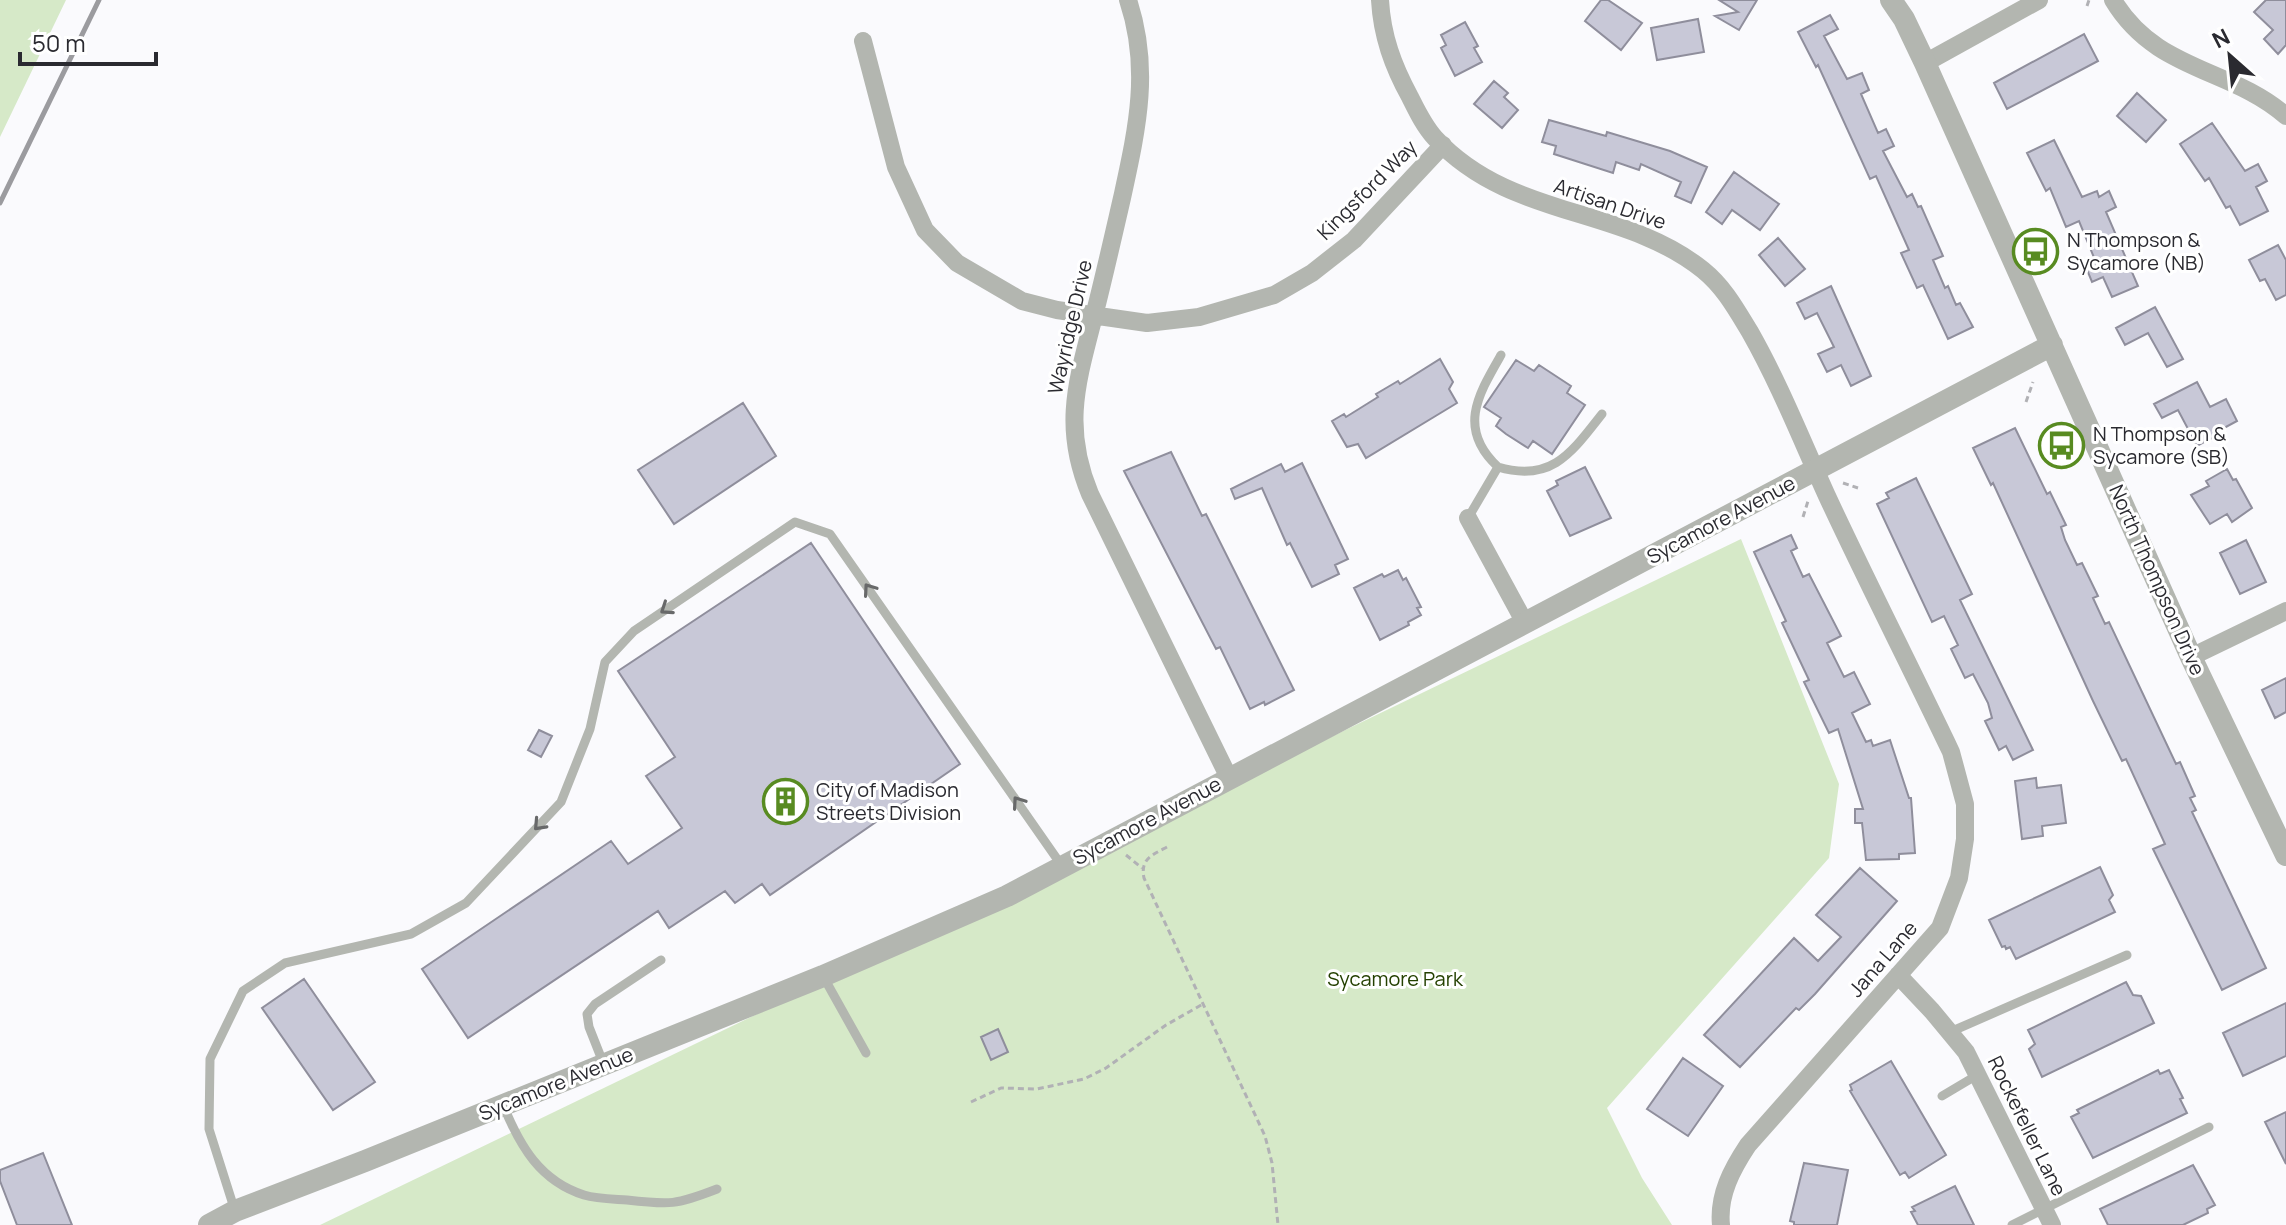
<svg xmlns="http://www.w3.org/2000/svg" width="2286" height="1225" font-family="Manrope,sans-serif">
  <rect width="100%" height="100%" fill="#fafafd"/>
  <!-- green -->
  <path fill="#d6e9c8" d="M0,0H66L0,137Z
    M1741,539L1839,784L1829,858L1607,1108L1642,1178L1672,1225H320Z"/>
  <!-- building -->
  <path fill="#c8c8d7" stroke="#8f8e9c" stroke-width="2" d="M1601,0H1608L1642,23L1621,50L1585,21Z
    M1719,0H1757L1739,30L1715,16L1738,12Z
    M2266,0H2286V45L2278,54L2264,39L2273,30L2254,12Z
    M1830,15L1838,29L1824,36L1847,79L1862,73L1869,90L1861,94L1878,133L1886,129L1894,146L1883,151L1907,197L1912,194L1918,207L1921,206L1943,256L1933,260L1945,288L1948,286L1956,305L1960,303L1973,327L1948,339L1923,285L1917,288L1901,253L1909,250L1876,176L1870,179L1818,65L1816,67L1798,32Z
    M1698,19L1704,52L1657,60L1651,28Z
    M1465,22L1478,46L1474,48L1482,62L1455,76L1441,48L1446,45L1441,35Z
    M2084,34L2098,61L2007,109L1994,83Z
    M1494,81L1508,93L1504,97L1518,110L1502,128L1474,104Z
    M2137,93L2166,120L2146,142L2117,116Z
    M1549,120L1606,136L1607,132L1670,151L1707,167L1691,203L1675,196L1681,182L1641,164L1639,170L1616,162L1613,173L1554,154L1556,146L1542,142Z
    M2212,123L2245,171L2258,164L2267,181L2256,187L2268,211L2240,225L2230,206L2226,208L2209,178L2205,181L2180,144Z
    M2054,140L2082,197L2097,191L2099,197L2109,191L2116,207L2106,212L2138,286L2112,297L2103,277L2092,282L2085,265L2095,260L2079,221L2066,227L2050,188L2046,191L2027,153Z
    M1734,172L1779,204L1760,230L1732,210L1722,224L1706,212Z
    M1778,238L1805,269L1785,286L1759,255Z
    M2278,245L2286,260V295L2276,300L2265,279L2260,281L2249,260Z
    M1831,286L1871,376L1851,386L1841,365L1827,372L1818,354L1834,347L1817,313L1805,319L1797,303Z
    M2155,307L2183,359L2167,367L2148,333L2125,345L2116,328Z
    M1440,359L1453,382L1449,389L1457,403L1366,458L1358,444L1347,447L1332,421L1344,414L1346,417L1378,397L1376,394L1398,381L1400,384Z
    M1516,360L1534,371L1539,365L1571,386L1567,393L1585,405L1552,454L1533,441L1528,448L1506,434L1496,426L1501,418L1484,407Z
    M2197,382L2210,407L2226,399L2237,421L2222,429L2223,432L2197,446L2178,410L2162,418L2154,404Z
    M743,403L776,456L674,524L638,470Z
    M2015,428L2047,494L2050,492L2066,525L2061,527L2065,540L2077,565L2082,563L2098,596L2093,598L2105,624L2109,622L2176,764L2180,762L2195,796L2190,798L2196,810L2192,812L2266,968L2222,990L2153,849L2165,844L2126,759L2122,761L2093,701L1993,483L1991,485L1973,448Z
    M1171,452L1202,516L1206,514L1294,690L1265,705L1264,702L1250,709L1220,647L1216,649L1124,471Z
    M1302,463L1348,559L1335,565L1339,574L1312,587L1290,543L1287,545L1262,488L1235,499L1231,489L1281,464L1285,472Z
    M1585,467L1611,518L1570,536L1547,491L1558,485L1556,481Z
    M2227,469L2233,480L2236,479L2252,508L2232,522L2227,514L2210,524L2191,495L2209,486L2206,481Z
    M1916,478L1972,594L1960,600L2033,750L2013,760L2006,746L1999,750L1985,721L1992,718L1988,703L1973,674L1965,678L1951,649L1958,645L1944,616L1932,622L1877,504L1889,498L1886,493Z
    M1791,535L1797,548L1791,551L1803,577L1809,574L1841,636L1827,643L1844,677L1854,672L1870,704L1852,713L1866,742L1871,740L1873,746L1890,740L1909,798H1911L1915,853L1899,854V859L1866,860L1862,823H1855V809H1863L1838,729L1829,733L1804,682L1809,680L1782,623L1786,621L1754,552Z
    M2246,540L2266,582L2240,594L2220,553Z
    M811,543L960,764L770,895L762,884L735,903L725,891L669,928L658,911L468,1038L422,969L611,841L628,864L682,828L646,776L675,757L618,671Z
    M1398,570L1403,580L1406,578L1421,607L1417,608L1421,615L1408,622L1409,625L1380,640L1354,588L1382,574L1384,577Z
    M2286,678V712L2275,718L2262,690Z
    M539,730L552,736L541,757L528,750Z
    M2036,778L2037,788L2061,785L2066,823L2042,826L2043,836L2022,839L2015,781Z
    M2100,867L2113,895L2109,900L2115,912L2016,959L2010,947L2006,949L2005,946L2002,947L1989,920Z
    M1860,868L1897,901L1815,994L1799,1010L1796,1008L1740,1067L1704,1035L1794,938L1818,961L1841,937L1816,915Z
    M304,979L375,1082L333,1110L262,1008Z
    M2126,982L2133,995L2141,996L2154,1023L2042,1077L2029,1049L2035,1044L2028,1030Z
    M2286,1003V1056L2243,1076L2223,1033Z
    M998,1029L1008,1052L991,1060L981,1037Z
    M1683,1058L1723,1086L1688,1136L1647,1109Z
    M1891,1061L1946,1155L1909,1178L1905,1172L1900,1175L1850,1091L1852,1090L1850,1085Z
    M2158,1070L2160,1074L2169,1070L2183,1098L2180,1099L2187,1113L2093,1158L2071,1117L2079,1113L2077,1110Z
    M2286,1112V1164L2265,1122Z
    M43,1153L72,1225H17L0,1181V1170Z
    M1804,1163L1848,1170L1837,1225H1794V1222L1790,1221Z
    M2193,1165L2215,1205L2207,1209L2208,1213L2183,1225H2108L2100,1209Z
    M1955,1186L1974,1225H1918L1911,1212L1915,1211L1912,1207Z"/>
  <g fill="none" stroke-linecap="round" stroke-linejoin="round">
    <!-- path -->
    <path stroke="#b1b1b5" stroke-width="3" stroke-dasharray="6 4" stroke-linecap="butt" d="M2087,6L2089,0
      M2026,402L2033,382
      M1843,483L1858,488
      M1803,517L1808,501
      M1167,847C1152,855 1140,859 1144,878L1265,1136L1272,1163L1278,1225
      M1126,855L1142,868
      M971,1102L1001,1088L1037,1089L1084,1079L1106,1068L1166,1025L1203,1004"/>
    <!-- service -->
    <path stroke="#b3b6b0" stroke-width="9" d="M1498,467C1552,483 1572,452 1602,414
      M1468,518L1498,467C1457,429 1478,395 1501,355
      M823,976L866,1053
      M1950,1032L2127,955
      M604,1065L589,1027L587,1014L595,1004L661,960
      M1942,1096L1979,1074
      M504,1107C520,1146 540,1181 584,1195C597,1199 613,1199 627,1200C670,1205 676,1205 717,1189
      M235,1211L209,1129L210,1059L243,991L285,963L411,934L466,903L561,802L590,729L605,662L634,631L795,522L830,534L1062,866
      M2012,1225L2209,1127"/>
    <!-- minor -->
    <path stroke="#b3b6b0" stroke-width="18" d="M1128,0C1151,69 1137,129 1122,198C1113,237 1104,277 1094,316C1077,382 1062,427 1090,494L1229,778
      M1380,0C1382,36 1393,66 1410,97C1417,111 1424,126 1435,138C1511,220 1622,205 1703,270C1724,287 1736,309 1750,332C1780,385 1802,441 1827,496C1867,582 1910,666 1951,752L1965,804V839L1959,878L1940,928L1748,1145C1732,1169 1718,1195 1721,1225
      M2113,0C2156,72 2230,67 2286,116
      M863,41L896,167L925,230L957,263L1022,301L1057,310L1147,323L1199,317L1274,295L1312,273L1354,240L1443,145
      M1925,63L2039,0
      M1468,518L1525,623
      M2191,657L2286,611
      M1898,975L1932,1011L1966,1052L2052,1225"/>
    <!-- tertiary -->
    <path stroke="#b3b6b0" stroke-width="22" d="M1891,0L1904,19L1925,63L2191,657L2286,855
      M209,1225L235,1211L365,1161L823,976L1007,896L2052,345"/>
    <!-- rail -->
    <path stroke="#9b9b9f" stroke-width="5" d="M0,203L99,0"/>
  </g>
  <!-- one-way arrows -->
  <defs><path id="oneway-chevron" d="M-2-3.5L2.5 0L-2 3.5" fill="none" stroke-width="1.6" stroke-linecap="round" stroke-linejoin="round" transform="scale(2)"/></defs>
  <g stroke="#68696a">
    <use href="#oneway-chevron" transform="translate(869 589) rotate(-125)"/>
    <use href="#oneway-chevron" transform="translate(666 609) rotate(146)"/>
    <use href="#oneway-chevron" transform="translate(1018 802) rotate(-125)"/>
    <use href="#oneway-chevron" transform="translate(539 825) rotate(133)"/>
  </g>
  <!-- icons -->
  <defs>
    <symbol id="bus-ring" viewBox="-11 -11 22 22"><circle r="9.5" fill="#fff" stroke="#588b21" stroke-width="1.5"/><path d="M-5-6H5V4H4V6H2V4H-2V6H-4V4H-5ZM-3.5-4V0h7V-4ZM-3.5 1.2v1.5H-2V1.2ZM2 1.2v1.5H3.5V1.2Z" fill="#588b21"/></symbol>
    <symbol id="building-ring" viewBox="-11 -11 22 22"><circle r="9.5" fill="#fff" stroke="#588b21" stroke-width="1.5"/><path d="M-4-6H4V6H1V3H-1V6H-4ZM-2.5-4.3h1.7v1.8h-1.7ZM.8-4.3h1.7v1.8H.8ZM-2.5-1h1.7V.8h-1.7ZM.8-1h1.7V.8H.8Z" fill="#588b21"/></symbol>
  </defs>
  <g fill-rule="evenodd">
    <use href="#bus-ring" x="2010" y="226" width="51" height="51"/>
    <use href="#bus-ring" x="2036" y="420" width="51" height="51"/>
    <use href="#building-ring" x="760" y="776" width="51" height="51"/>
  </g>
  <g text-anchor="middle" stroke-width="6" stroke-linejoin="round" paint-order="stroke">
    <!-- street labels -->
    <g font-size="20" fill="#2a2a30" stroke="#fff">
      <text transform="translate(1367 190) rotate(-45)" y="7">Kingsford Way</text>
      <text transform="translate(1610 204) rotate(19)" y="7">Artisan Drive</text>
      <text transform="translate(1070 327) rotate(-77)" y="7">Wayridge Drive</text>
      <text transform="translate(1721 520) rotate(-28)" y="7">Sycamore Avenue</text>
      <text transform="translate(2157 580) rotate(66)" y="7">North Thompson Drive</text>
      <text transform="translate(1147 821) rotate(-28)" y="7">Sycamore Avenue</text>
      <text transform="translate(1883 959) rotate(-49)" y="7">Jana Lane</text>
      <text transform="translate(556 1084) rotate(-22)" y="7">Sycamore Avenue</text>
      <text transform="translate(2027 1126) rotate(64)" y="7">Rockefeller Lane</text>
    </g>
    <!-- poi labels -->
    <g font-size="20" fill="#2a2a30" stroke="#fff" text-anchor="start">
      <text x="2067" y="247">N Thompson &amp;<tspan x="2067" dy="23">Sycamore (NB)</tspan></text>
      <text x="2093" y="441">N Thompson &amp;<tspan x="2093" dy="23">Sycamore (SB)</tspan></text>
      <text x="816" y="797">City of Madison<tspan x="816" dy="23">Streets Division</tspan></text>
    </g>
    <!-- park labels -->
    <g font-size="20" fill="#244000" stroke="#fff">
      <text x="1395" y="986">Sycamore Park</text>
    </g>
  </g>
  <!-- north arrow -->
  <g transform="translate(2230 56) rotate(333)" stroke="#ffffff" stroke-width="6" paint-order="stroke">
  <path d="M0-6L14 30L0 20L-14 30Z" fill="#2a2a30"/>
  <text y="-12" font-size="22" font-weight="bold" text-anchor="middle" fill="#2a2a30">N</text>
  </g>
  <!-- scale -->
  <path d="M20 52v12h136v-12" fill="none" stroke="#2a2a30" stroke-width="4"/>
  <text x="32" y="52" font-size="24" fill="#2a2a30" stroke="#ffffff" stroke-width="6" paint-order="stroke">50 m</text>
</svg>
